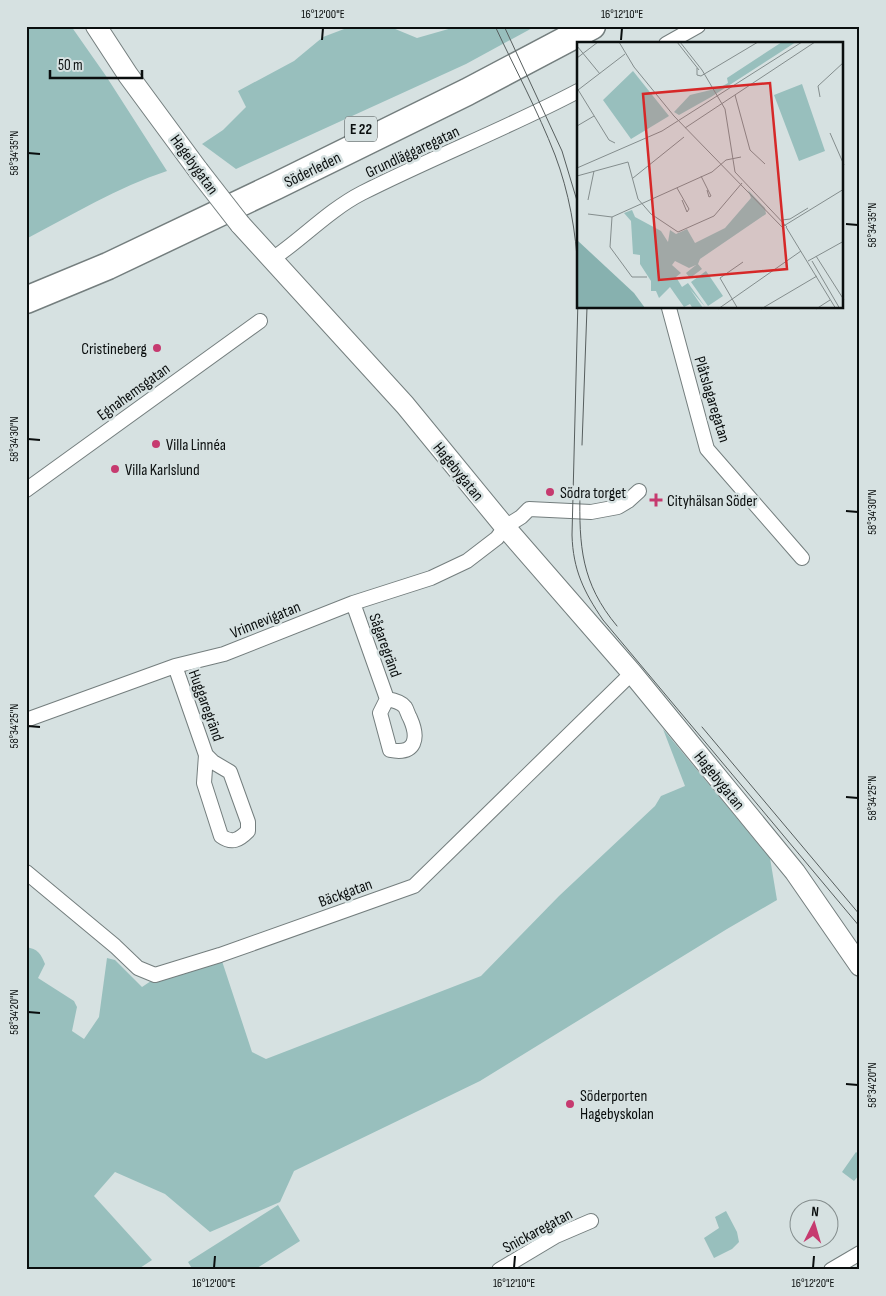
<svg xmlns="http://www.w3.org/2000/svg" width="886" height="1296" font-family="'Sofia Sans Condensed',sans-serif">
  <rect width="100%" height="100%" fill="#d6e1e1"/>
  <!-- green -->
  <path fill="#98bfbd" d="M26,26H71L106,76L167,171C118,187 72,215 26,239Z
    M352,26H388L417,38L459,26H536L466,64L236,169L202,144L223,130L246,107L238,91L294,61L323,37Z
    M663,729L770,858L777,900L727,929L480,1081L294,1171L280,1202L210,1232L165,1194L115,1172L94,1196L152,1260L137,1270H26V947C38,949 41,954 45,964L38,978L74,1001L77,1007L72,1031L84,1039L99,1017L107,958L115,960L142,987L154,979L220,955L252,1052L266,1059L481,976L559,896L655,806L661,796L685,786Z
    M856,1152L860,1155V1174L854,1181L842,1172Z
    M278,1205L300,1241L254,1270H193L188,1262Z
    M726,1211L737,1232L739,1242L732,1249L714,1258L704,1238L719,1228L715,1217Z"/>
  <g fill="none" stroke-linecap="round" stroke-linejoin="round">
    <defs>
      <path id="street" d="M666,44L698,26
        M271,260C302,239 329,210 362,193C433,157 508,128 578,91
        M669,308L707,449L802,558
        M26,490L260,321
        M353,603L387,699C393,700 401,702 405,707C407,710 408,715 410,718C419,738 416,755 390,750L380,713L387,699
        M175,666L206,755L213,762L230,772L248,822V831C239,840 232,844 221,836L204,783L206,755
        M26,720L175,666L224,654L353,603L431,578L467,561L497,538L505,527L521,517L529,509L591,512L618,507L628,501L639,491
        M26,872L115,946L138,968L155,975L220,955L414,886L632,673
        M499,1270L556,1236L591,1221
        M831,1270L860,1253"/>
      <path id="secondary" d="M96,26L128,75L198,170
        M240,224L405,405L505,527L632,673L795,872L860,966"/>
      <path id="highway" d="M26,300L108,266L276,186L467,92L592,26"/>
    </defs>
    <!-- street casing -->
    <use href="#street" stroke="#747e7e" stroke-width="16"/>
    <!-- secondary casing -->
    <use href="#secondary" stroke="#747e7e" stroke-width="22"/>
    <!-- highway casing -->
    <use href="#highway" stroke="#747e7e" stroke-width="29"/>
    <!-- street -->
    <use href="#street" stroke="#fff" stroke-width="14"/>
    <!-- secondary -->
    <use href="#secondary" stroke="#fff" stroke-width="20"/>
    <!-- highway -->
    <use href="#highway" stroke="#fff" stroke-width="26"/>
    <!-- tram -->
    <path stroke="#575e5e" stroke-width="1" d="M495,26C515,69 538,111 555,155C569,192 576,232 578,271
      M504,26L562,151L578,204
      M578,299L572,535C573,570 584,592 603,620L860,927
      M582,445L587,308
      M580,492C579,546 581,583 617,626
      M702,727L860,915"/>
    <defs>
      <path id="secondary-bridge" d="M198,170L240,224"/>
    </defs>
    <!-- secondary-bridge casing -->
    <use href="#secondary-bridge" stroke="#747e7e" stroke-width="22" stroke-linecap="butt"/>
    <!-- secondary-bridge -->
    <use href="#secondary-bridge" stroke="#fff" stroke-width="20"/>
  </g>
  <!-- ticks -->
  <path fill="none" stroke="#0a0e0e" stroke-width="2" d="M322,40L323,28M621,40L622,28M28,153L40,154M846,224L858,225M28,439L40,440M846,511L858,512M28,726L40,727M846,797L858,798M28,1012L40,1013M846,1084L858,1085M214,1268L215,1256M514,1268L515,1256M813,1268L814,1256"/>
  <!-- markers -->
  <g fill="#c63a6f" stroke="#d6e1e1" stroke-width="2">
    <circle cx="157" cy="348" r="5"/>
    <circle cx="156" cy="444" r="5"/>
    <circle cx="115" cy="469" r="5"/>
    <circle cx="550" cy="492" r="5"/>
    <path d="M653.5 492.5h5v5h5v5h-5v5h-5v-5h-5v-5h5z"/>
    <circle cx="570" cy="1104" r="5"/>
  </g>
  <g text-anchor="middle" stroke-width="5" stroke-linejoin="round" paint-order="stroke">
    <!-- shield labels -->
    <rect fill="#d6e1e1" stroke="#474d4d" stroke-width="1" x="345" y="116.5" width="32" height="25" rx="4"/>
    <g font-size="15" font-weight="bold" fill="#0a0e0e">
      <text x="361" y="134">E 22</text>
    </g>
    <!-- street labels -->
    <g font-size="16" fill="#0a0e0e" stroke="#d6e1e1">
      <text transform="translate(412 151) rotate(-25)" y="6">Grundläggaregatan</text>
      <text transform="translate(195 164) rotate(54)" y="6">Hagebygatan</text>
      <text transform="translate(312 169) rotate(-26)" y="6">Söderleden</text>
      <text transform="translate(133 391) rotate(-36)" y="6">Egnahemsgatan</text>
      <text transform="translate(713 399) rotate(73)" y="6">Plåtslagaregatan</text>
      <text transform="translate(459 471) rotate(51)" y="6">Hagebygatan</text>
      <text transform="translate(265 619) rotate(-22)" y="6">Vrinnevigatan</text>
      <text transform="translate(386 645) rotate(70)" y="6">Sågaregränd</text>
      <text transform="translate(207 705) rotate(70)" y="6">Huggaregränd</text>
      <text transform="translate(720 780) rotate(51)" y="6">Hagebygatan</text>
      <text transform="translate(345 892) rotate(-20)" y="6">Bäckgatan</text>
      <text transform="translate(537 1230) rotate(-28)" y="6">Snickaregatan</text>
    </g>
    <!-- poi labels -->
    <g font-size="16" fill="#0a0e0e" stroke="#d6e1e1" text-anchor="start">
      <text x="147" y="354" text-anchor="end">Cristineberg</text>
      <text x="166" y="450">Villa Linnéa</text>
      <text x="125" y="475">Villa Karlslund</text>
      <text x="560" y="498">Södra torget</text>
      <text x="667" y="506">Cityhälsan Söder</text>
      <text x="580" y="1101">Söderporten<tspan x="580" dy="18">Hagebyskolan</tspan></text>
    </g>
  </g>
  <!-- overview -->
  <g transform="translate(577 42)">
    <rect width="266" height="266" fill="#d6e1e1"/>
    <path d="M205,0H219L134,55L102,73L97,70L113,53L142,46L151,41L150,36ZM56,29L92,74L54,97L26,58ZM225,42L248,109L222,119L197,53ZM171,148L188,166L189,172L123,217L121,222L125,227L113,236L109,231L119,223L112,226L98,219L95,223L104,231L99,235L105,245L111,241L129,266L113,247L126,266L116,267L113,262L107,265L93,245L82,256L79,249H74V239L63,222V213L56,212L54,179L47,171L55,168L58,175L84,189L91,200L93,188L99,192L110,187L118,201L148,186L174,156ZM129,229L146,254L131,264L114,240Z" fill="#98bfbd"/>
    <path d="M0,198L57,251L68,266H0Z" fill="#87b1af"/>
    <path fill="none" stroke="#848d8d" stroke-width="1" d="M42,0L57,25L97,74L205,185L267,147M100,0L122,28M103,0L125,28L148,67L158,130L210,185M0,4L23,32M0,16L21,0M120,26V33L124,34L181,0M0,46L32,98L38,101M1,48L48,12M158,53L173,108L188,122M243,55L241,44L267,20M0,84L17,74M108,86L238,0M253,91L267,123M0,126L85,89L225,0M0,134L51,120L61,157L74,172L101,190L137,174L165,141M124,134L134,154L132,155L130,148M56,136L107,95M100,146L112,167L110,170L105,158M11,158L17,129M11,172L35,175L135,130L149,118L164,115M35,175L33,205L55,235H70M205,178L213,177L231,166M209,185L259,267M239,214L267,258M231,219L267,199M235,219L263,267M141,267L224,209M161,267L143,236L166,220M184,267L240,234M239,267L253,258"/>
    <path fill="#d62828" fill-opacity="0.15" stroke="#d62828" stroke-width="2.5" d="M193,41L210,227L82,238L66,52Z"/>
    <rect width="266" height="266" fill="none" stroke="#0a0e0e" stroke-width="2.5"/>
  </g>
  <!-- border -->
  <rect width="886" height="1296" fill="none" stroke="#d6e1e1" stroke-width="55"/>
  <!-- north arrow -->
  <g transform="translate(814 1224) rotate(5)"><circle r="24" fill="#d6e1e1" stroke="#848d8d"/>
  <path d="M0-4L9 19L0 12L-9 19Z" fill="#c63a6f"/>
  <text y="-8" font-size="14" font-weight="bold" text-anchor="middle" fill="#0a0e0e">N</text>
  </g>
  <!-- scale -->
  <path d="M50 70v8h92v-8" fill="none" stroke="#0a0e0e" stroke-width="2.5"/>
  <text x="58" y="70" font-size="15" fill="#0a0e0e" stroke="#d6e1e1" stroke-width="4" paint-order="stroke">50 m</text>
  <rect x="28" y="28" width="830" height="1240" fill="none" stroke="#0a0e0e" stroke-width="2"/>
  <g font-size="12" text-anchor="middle" fill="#0a0e0e">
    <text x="323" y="18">16°12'00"E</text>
    <text x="622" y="18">16°12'10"E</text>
    <text transform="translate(14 153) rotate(-90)" y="4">58°34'35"N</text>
    <text transform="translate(872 225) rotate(-90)" y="4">58°34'35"N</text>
    <text transform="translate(14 439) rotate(-90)" y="4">58°34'30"N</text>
    <text transform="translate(872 512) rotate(-90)" y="4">58°34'30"N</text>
    <text transform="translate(14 726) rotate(-90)" y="4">58°34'25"N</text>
    <text transform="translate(872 798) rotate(-90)" y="4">58°34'25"N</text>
    <text transform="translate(14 1012) rotate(-90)" y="4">58°34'20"N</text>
    <text transform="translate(872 1085) rotate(-90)" y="4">58°34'20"N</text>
    <text x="214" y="1287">16°12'00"E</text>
    <text x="514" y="1287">16°12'10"E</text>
    <text x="813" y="1287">16°12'20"E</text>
  </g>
</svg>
